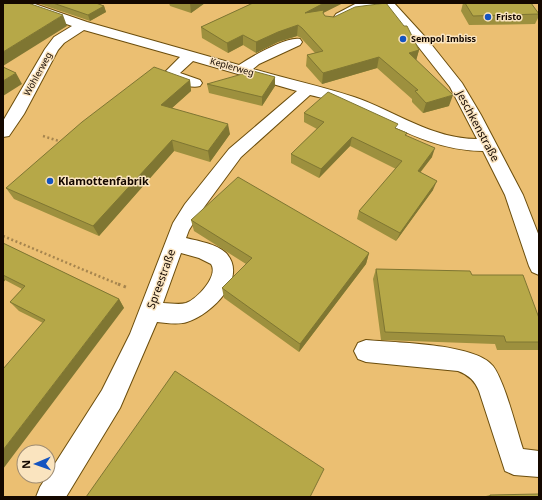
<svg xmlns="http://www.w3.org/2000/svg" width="542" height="500" font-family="'Noto Sans',sans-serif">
  <rect width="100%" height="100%" fill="#ebbf72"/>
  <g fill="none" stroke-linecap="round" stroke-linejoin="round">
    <defs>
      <path id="minor" d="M14,3H32L87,22L239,65C251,57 287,36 300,39L302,42L300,45L259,64L253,69C287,79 321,86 354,97C395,111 432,139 477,139L450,87L417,45L381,3H394L427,39L462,83L481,115L523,195L539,236V275L532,272L529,266L505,195L483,151C433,151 391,124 346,105C335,100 322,98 310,95L241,157L199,214L189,230L186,238C198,241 217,244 226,253C249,278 211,315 187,322C178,325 167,323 157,322L120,408L66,497H36L40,487L102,390L130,334L173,223L185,204L229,149L297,91L193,61L180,73L200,80L202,83L200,86C189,89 176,81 165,77L163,74L180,57L84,30L64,43L58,50L24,114L9,136L3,137V121L45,49L54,37L72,26L16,6ZM181,253L199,258L211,264C219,276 197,299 186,303C179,305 170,303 163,303Z
        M357,3H379L377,6L365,9L344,20H336L334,17L336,14Z
        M366,340C395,343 475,343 493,366C505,382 516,428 523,449L539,451V477L514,475L505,471L479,391C475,381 469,375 458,371L366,362L358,359L354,351L358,343Z"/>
    </defs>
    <!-- minor casing -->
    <use href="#minor" stroke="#6b4d0c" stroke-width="2"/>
    <!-- path-far1 -->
    <path stroke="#a6854e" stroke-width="2.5" stroke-dasharray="2 2.5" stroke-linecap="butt" d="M43,136L62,142
      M3,236L120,285"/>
    <!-- path -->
    <path stroke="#a6854e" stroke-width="3" stroke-dasharray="2.5 3.5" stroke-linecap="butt" d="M118,284L128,288"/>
    <!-- minor -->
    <use href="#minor" fill="#fff" fill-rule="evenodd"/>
  </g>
  <!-- wall -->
  <path fill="#9d903e" d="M37,3H96L104,6L106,12L90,21Z
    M169,3H205L191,13L170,6Z
    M253,3H343L323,13V14L325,16L419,50L416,60L449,106L423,113L412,102V99L377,68L322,84L306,66L307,55L315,53L301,38L297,36L278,42L256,53L243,45L228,53L202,38L201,27Z
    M463,3H531L539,14V16L535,24L469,25L461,11Z
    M275,77V86L262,106L209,93L207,84Z
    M190,80L191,91L172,108L230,134L210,162L174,151L99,236L14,199L6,188Z
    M304,113L397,129L407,133L406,136L432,157L420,173L433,190L396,241L357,219L359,211L396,169L350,146L319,178L291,163V154L317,129L304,122Z
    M191,220L369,253L366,264L299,352L224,298L222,288L246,264L194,231Z
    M3,243L119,299L124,308L43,323L19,311L10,302L22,289L5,280L3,283Z
    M376,269L472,275L539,318V350H497L495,344L381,340L373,279Z
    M490,495L539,497H482Z"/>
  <!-- shaded-wall -->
  <path fill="#7f7632" d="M190,3H205L191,13Z
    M324,3H343L323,13V21L305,13Z
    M104,6L106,12L90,21L88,15Z
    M63,15L67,26L3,66V52Z
    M298,25L297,36L278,42L256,53V42L278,32Z
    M243,35V45L228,53L227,43Z
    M419,50L416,61L409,53Z
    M379,57L377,68L322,84L323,73Z
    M16,73L22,84L3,96V81Z
    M275,77V86L262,106V97Z
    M190,80L191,91L163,116L161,105Z
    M453,95L449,106L423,113L426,103Z
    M228,124L230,134L210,162L208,151Z
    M352,137L350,146L319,178L321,169Z
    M172,140L174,151L99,236L93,226Z
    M435,148L432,157L414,180L418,171Z
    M437,181L433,190L396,241L400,233Z
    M369,253L366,264L299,352L300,344Z
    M3,278L5,280L3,283Z
    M119,299L124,308L3,469V450Z"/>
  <!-- building -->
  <path fill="#b6a848" stroke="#7f7632" d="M3,3H28L63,15L3,52Z
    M53,3H96L104,6L88,15Z
    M253,3H324L305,13L324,10L323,13L325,16L334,17L355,7L386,3L404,26H407L419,50L409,53L453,95L426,103L415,91L418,90L379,57L323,73L307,55L323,51L302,28L298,25L278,32L256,42L243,35L227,43L201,27Z
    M465,3H531L539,14L473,16Z
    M3,67L16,73L3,81Z
    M154,67L190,80L161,105L228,124L208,151L172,140L93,226L6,188L82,122Z
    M253,71L275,77L262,97L207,84Z
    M328,92L398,124L395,128L407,133L405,135L435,148L418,171L437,181L400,233L359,211L402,161L352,137L321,169L291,154L324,122L304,113Z
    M238,177L369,253L300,344L222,288L252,258L191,220Z
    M3,243L119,299L3,450V369L45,320L10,302L25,286L3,275Z
    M376,269L470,271L472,275H523L539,318V342H506L504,336L385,332Z
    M175,371L324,469L310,497H86Z
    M539,494V497H490V495Z"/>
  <!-- markers -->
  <g fill="#1454c0" stroke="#fae4bf" stroke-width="1.5">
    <circle cx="488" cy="17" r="4"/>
    <circle cx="403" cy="39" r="4"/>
    <circle cx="50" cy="181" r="4"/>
  </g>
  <g text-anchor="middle" stroke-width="3" stroke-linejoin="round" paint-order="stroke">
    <!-- far-poi labels -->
    <g font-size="9" font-weight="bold" fill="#140800" stroke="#fae4bf" text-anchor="start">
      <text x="496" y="20">Fristo</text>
      <text x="411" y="42">Sempol Imbiss</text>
    </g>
    <!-- far-street labels -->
    <g font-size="9" fill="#140800" stroke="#fae4bf">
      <text transform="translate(232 67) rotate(16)" y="3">Keplerweg</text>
      <text transform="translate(38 74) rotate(-61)" y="3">Wöhlerweg</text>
    </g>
    <!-- street labels -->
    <g font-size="11" fill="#140800" stroke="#fae4bf">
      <text transform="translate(478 126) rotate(62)" y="4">Jeschkenstraße</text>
      <text transform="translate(161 279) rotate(-70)" y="4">Spreestraße</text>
    </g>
    <!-- poi labels -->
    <g font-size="11" font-weight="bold" fill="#140800" stroke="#fae4bf" text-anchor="start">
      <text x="58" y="185">Klamottenfabrik</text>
    </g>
  </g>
  <!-- border -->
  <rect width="542" height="500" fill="none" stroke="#140800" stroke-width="8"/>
  <!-- north arrow -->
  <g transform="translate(36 464) rotate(268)"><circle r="19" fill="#fae4bf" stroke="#9e8c73"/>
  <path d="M0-3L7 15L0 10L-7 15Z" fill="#1454c0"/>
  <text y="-6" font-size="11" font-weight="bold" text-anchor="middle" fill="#140800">N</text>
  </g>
</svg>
